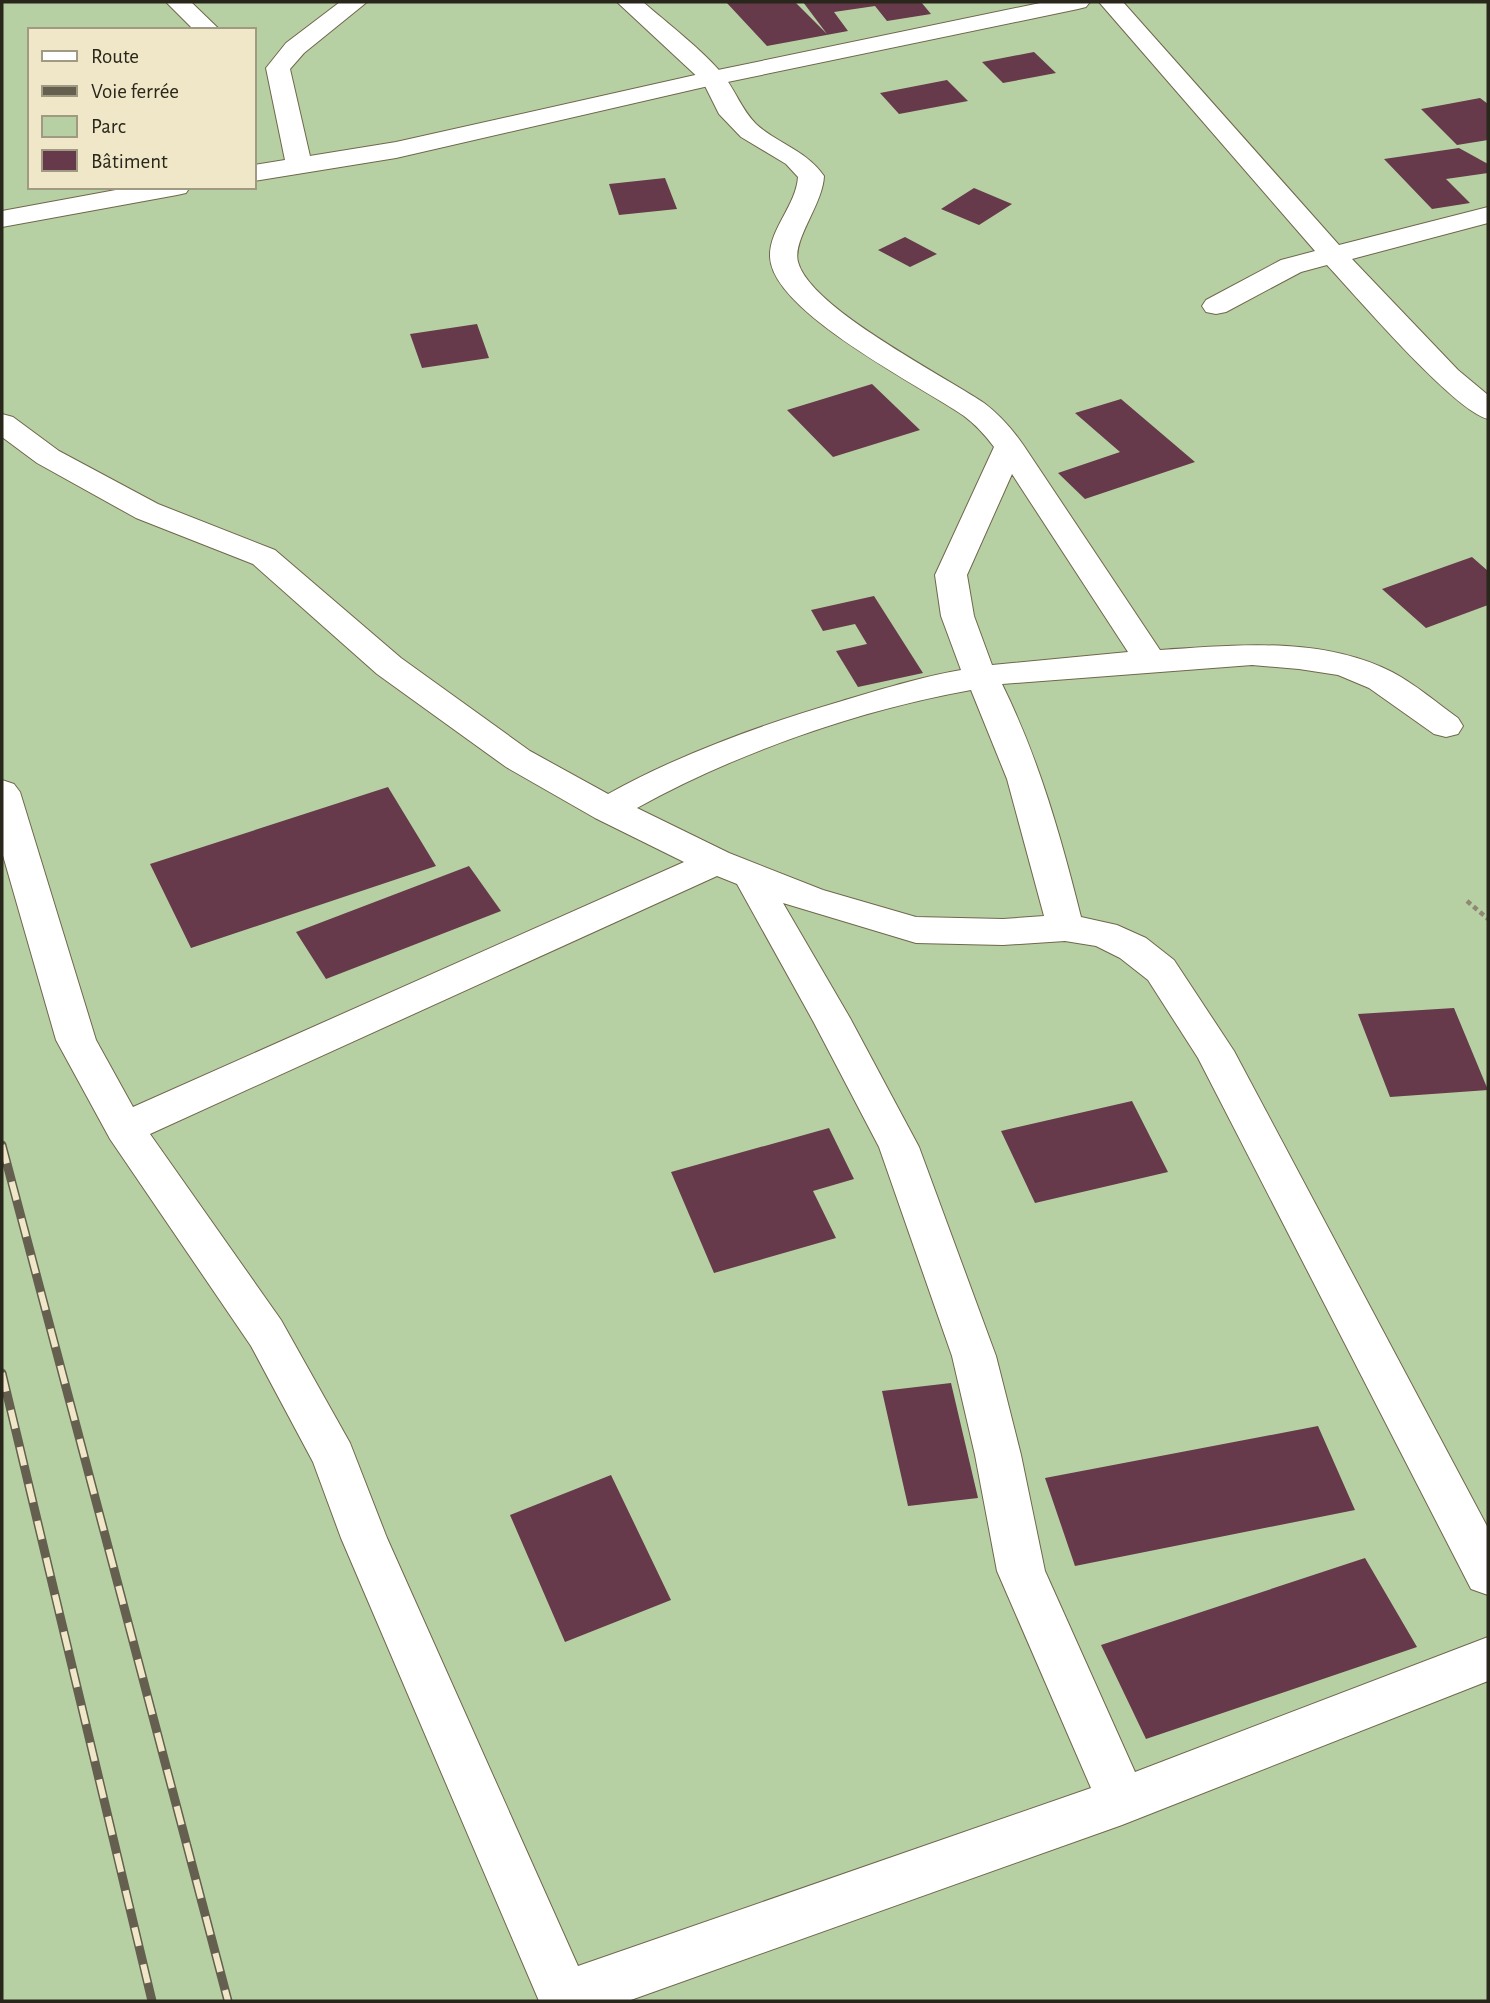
<svg xmlns="http://www.w3.org/2000/svg" width="1490" height="2003" font-family="'Alegreya Sans',sans-serif">
  <rect width="100%" height="100%" fill="#f0e7c9"/>
  <!-- green -->
  <path fill="#b7d0a3" fill-rule="evenodd" d="M2,2H1488V2001H2ZM30,30H254V187H30Z"/>
  <!-- building -->
  <path fill="#66394b" d="M726,2H795L827,34L803,2H921L931,14L887,21L875,6L834,12L848,31L767,46Z
    M1034,52L1056,73L1003,83L982,62Z
    M947,80L968,101L899,114L880,93Z
    M1480,98L1488,104V140L1457,145L1421,109Z
    M1459,148L1488,164V173L1446,179L1470,203L1432,209L1384,159Z
    M665,178L677,209L619,215L609,184Z
    M974,188L1012,204L979,225L941,209Z
    M905,237L937,254L910,267L878,250Z
    M477,324L489,358L422,368L410,334Z
    M872,384L920,430L833,457L787,410Z
    M1121,399L1195,462L1085,499L1058,473L1120,452L1075,413Z
    M1472,557L1488,571V605L1426,628L1382,589Z
    M874,596L923,673L858,687L836,651L867,644L855,624L823,631L811,610Z
    M388,787L436,866L191,948L150,864Z
    M469,866L501,911L326,979L296,932Z
    M1454,1008L1488,1090L1390,1097L1358,1014Z
    M1132,1101L1168,1172L1035,1203L1001,1131Z
    M829,1128L854,1179L813,1191L836,1238L714,1273L671,1172Z
    M951,1383L978,1498L908,1506L882,1391Z
    M1318,1426L1355,1510L1075,1566L1045,1478Z
    M611,1475L671,1600L565,1642L510,1515Z
    M1365,1558L1417,1647L1146,1739L1101,1645Z"/>
  <g fill="none" stroke-linecap="round" stroke-linejoin="round">
    <defs>
      <path id="street" d="M166,2H191L220,30H194Z
        M340,2H367L304,53L290,69L312,165L308,171L299,173L290,171L286,165L266,68L286,43Z
        M617,2H643C666,22 705,52 723,75C736,91 741,109 756,124C778,144 806,150 824,176C823,204 792,240 798,262C810,308 943,375 984,403C1000,415 1013,430 1024,446L1160,650C1237,645 1321,636 1392,672C1415,684 1437,703 1458,718L1463,726L1458,734L1446,737L1434,734L1369,688L1338,675L1299,669L1252,665L1002,684C1039,759 1061,837 1081,917L1117,925L1146,938L1174,960L1234,1051L1488,1528V1595L1471,1589L1198,1058L1148,980L1120,958L1096,946L1065,941L1003,945L916,943L783,903L850,1018L919,1147L996,1356L1021,1455L1045,1571L1135,1772L1488,1637V1681L1122,1825L628,2001H539L341,1538L313,1462L251,1346L110,1139L56,1040L2,852V780L14,784L20,792L96,1040L133,1107L684,862L595,818L506,767L377,674L253,564L136,518L37,463L2,437V414L13,417L59,451L158,504L275,550L401,658L530,751L608,794C682,753 761,725 842,701C882,689 921,677 961,670L941,616L935,575L994,447C985,435 976,425 964,416C921,386 772,312 770,257C769,229 796,206 798,177L786,164L741,137L719,114L703,82ZM1012,474L1128,652L992,665L974,616L967,575ZM971,690L1007,779L1044,916L1003,919L916,917L823,890L729,853L637,808C736,753 859,710 971,690ZM717,876L737,884L813,1021L879,1147L952,1356L975,1455L997,1571L1091,1788L578,1966L387,1538L350,1443L281,1320L150,1134Z
        M1099,2H1123L1339,245L1488,207V223L1352,259L1458,370L1488,395V419C1454,411 1356,296 1327,265L1301,272L1226,312L1216,314L1206,312L1202,306L1206,300L1281,260L1315,251Z"/>
      <path id="secondary" d="M1045,2H1090L1086,7L1078,9L713,85L396,158L254,181V165L396,142L713,71Z
        M132,187H190L186,193L177,195L2,227V211Z"/>
    </defs>
    <!-- street casing -->
    <use href="#street" stroke="#6f674c" stroke-width="2"/>
    <!-- secondary casing -->
    <use href="#secondary" stroke="#6f674c" stroke-width="2"/>
    <!-- path -->
    <path stroke="#8f8974" stroke-width="4.5" stroke-dasharray="5 3.5" stroke-linecap="butt" d="M1467,901L1488,919"/>
    <!-- street -->
    <use href="#street" fill="#fff" fill-rule="evenodd"/>
    <!-- secondary -->
    <use href="#secondary" fill="#fff" fill-rule="evenodd"/>
    <defs>
      <path id="rail" d="M2,1145L228,2001
        M2,1373L152,2001"/>
    </defs>
    <!-- rail casing -->
    <use href="#rail" stroke="#645f4f" stroke-width="9"/>
    <!-- rail -->
    <use href="#rail" stroke="#f0e7c9" stroke-width="6" stroke-dasharray="19" stroke-linecap="butt"/>
  </g>
  <!-- border -->
  <rect width="1490" height="2003" fill="none" stroke="#29261b" stroke-width="7"/>
  <!-- legend -->
  <rect x="28" y="28" width="228" height="161" fill="#f0e7c9" stroke="#a09a83" stroke-width="2"/>
  <rect x="42" y="51" width="35" height="10" fill="#ffffff" stroke="#a09a83" stroke-width="2"/>
  <text x="91" y="63" font-size="21" fill="#29261b">Route</text>
  <rect x="42" y="86" width="35" height="10" fill="#645f4f" stroke="#a09a83" stroke-width="2"/>
  <text x="91" y="98" font-size="21" fill="#29261b">Voie ferrée</text>
  <rect x="42" y="116" width="35" height="21" fill="#b7d0a3" stroke="#a09a83" stroke-width="2"/>
  <text x="91" y="133" font-size="21" fill="#29261b">Parc</text>
  <rect x="42" y="150" width="35" height="21" fill="#66394b" stroke="#a09a83" stroke-width="2"/>
  <text x="91" y="168" font-size="21" fill="#29261b">Bâtiment</text>
</svg>
